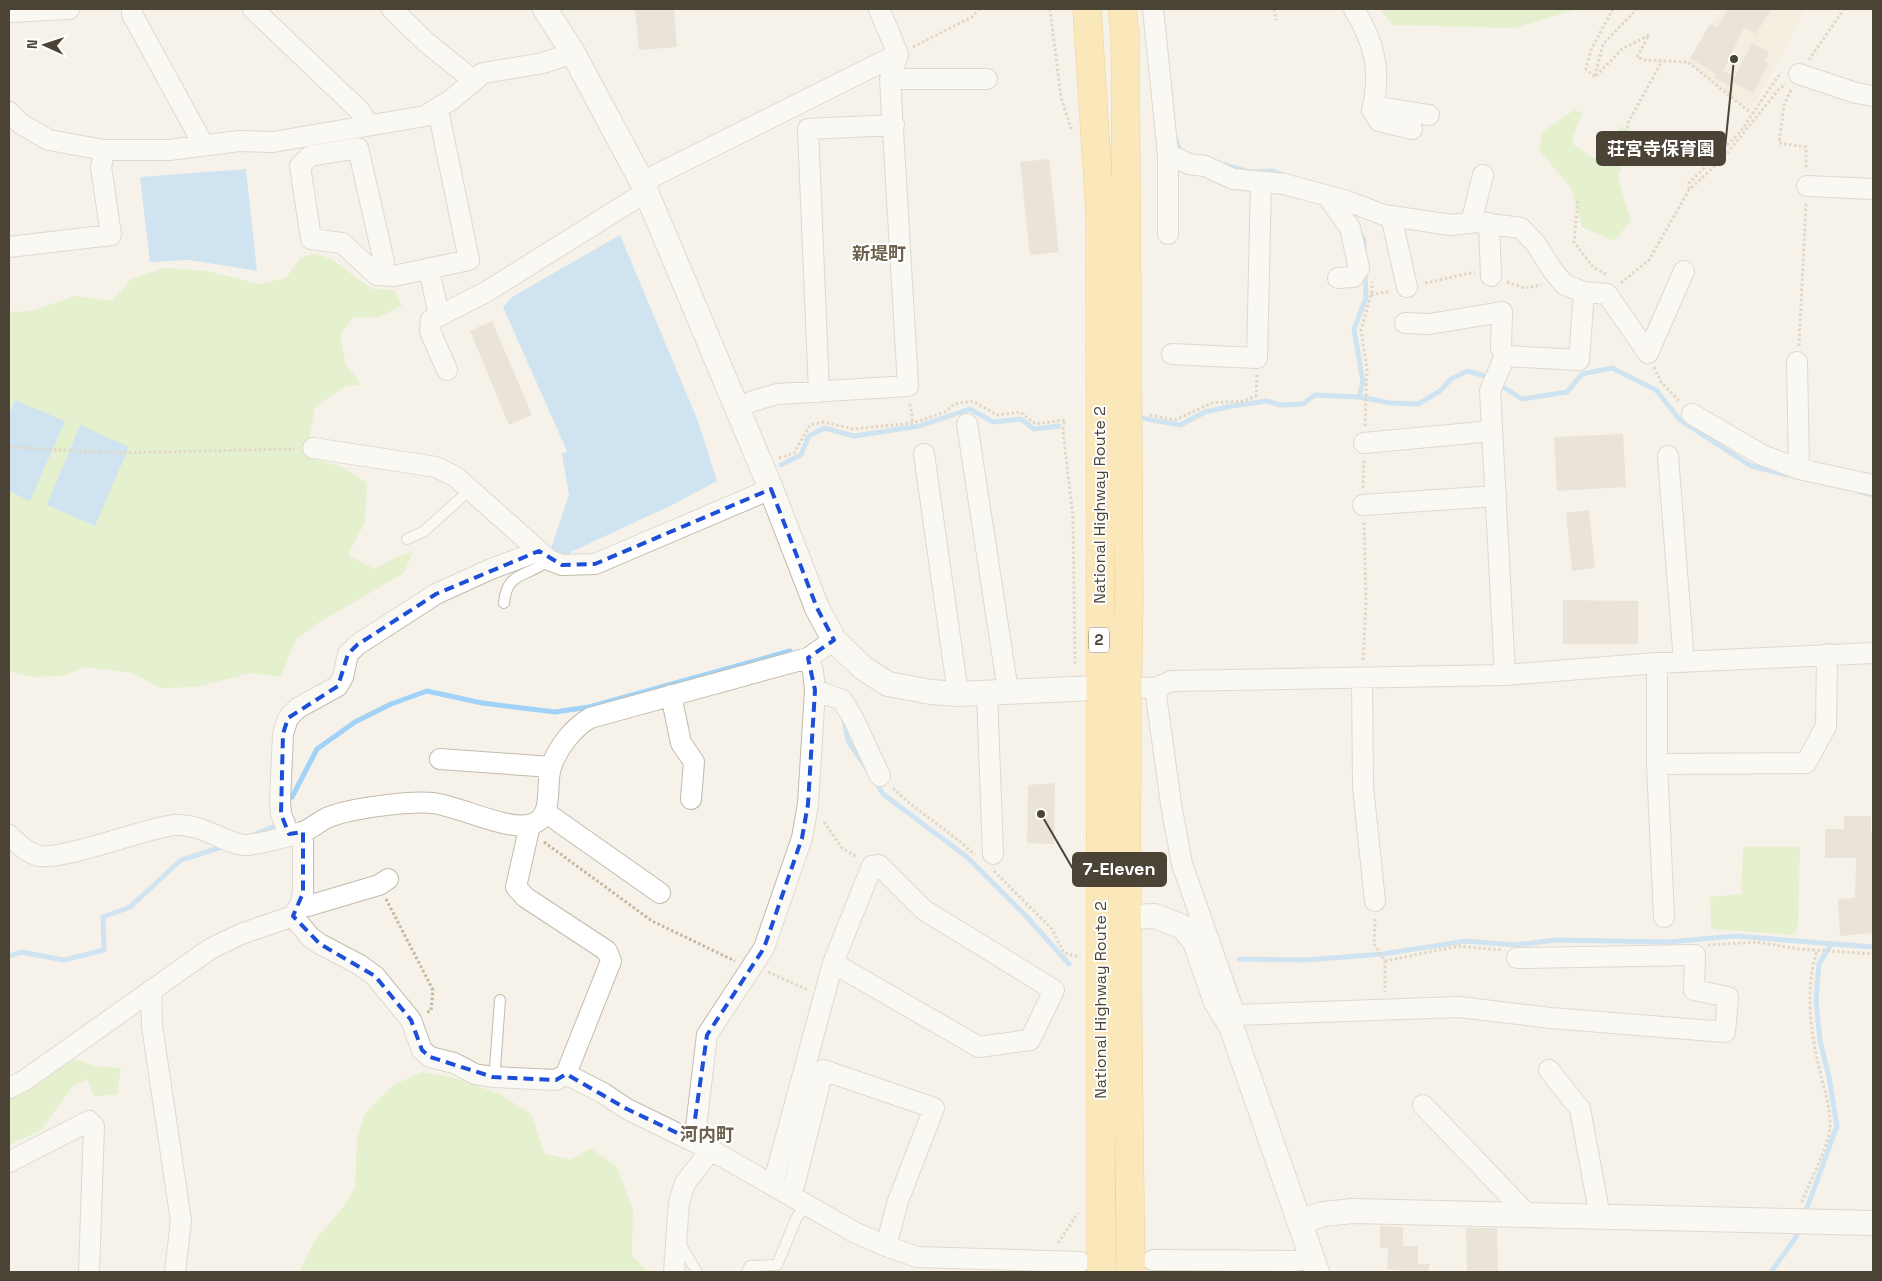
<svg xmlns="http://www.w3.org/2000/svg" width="1882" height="1281" font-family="'Space Grotesk','Noto Sans JP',sans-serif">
  <rect width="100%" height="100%" fill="#f6f2e9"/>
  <!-- education -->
  <path fill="#f0e8d2" d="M1724,9H1805L1781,57L1749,111L1688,62L1710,24Z"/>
  <!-- green -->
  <path fill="#d1eeaf" d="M1380,9H1578L1514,28L1393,25Z
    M1574,110L1583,113L1574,133L1573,144L1593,158C1611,156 1614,140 1620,126L1633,132L1618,178L1631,221L1614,241L1582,227L1571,188L1539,150L1542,132Z
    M315,253L333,260L372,289L395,290L402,306L379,317L353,318L340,335L346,365L362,385L346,386L315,407L310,436L316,460L341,466L367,483L365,522L348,555L374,569L398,556L413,552L404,573L318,623L296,639L281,677L252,673L195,687L161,688L132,673L84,667L63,676L33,677L9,671V312L32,311L74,296L112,301L131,279L164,268L208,271L259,284L286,278L300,258Z
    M1743,847H1800L1798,926L1794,935L1711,929L1710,897L1741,894Z
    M76,1059L93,1066L121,1068L117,1094L94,1097L87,1079L73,1086L41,1130L9,1145V1097L54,1069Z
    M422,1072L452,1077L500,1094L532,1115L544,1153L571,1160L591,1148L617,1167L633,1210L632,1255L645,1269L653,1272H299L315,1240L344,1206L355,1188L357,1139L365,1113L393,1085Z"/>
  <!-- water -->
  <path fill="#a1d3f8" d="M246,169L257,271L189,260L150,262L140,177Z
    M620,235L698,421L717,481L672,505L571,552L570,560L550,551L569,495L562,454L567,451L503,307L512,297Z
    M15,400L65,421L30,501L9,491V416Z
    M80,425L129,447L95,526L47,505Z"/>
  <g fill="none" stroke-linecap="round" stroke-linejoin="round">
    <!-- stream -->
    <path stroke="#a1d3f8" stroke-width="5" d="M1174,135L1181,153
      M1225,165L1249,172L1273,171L1285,176
      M1359,232L1364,240V250
      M1498,384L1522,399L1567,392L1582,374L1612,368L1656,390L1680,420L1751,466L1788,475
      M1359,397L1363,382L1354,329L1366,298L1365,271
      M1136,417L1180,425L1205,412L1232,406L1267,401L1280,405L1303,404L1315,395L1359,397L1390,403L1418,404L1440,391L1451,379L1467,371L1482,375L1490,380
      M781,465L801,455L809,436L824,428L854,436L919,426L970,409L993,422L1021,419L1034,429L1059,426
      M1860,492L1873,495
      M844,719L848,741L867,769
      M875,781L883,794L967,857L1026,916L1069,964
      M292,797L317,749L355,722L391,704L427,691L482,703L555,712L589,707L790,651
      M251,836L278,825
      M9,956L21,952L64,960L104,950L103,917L130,907L181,860L225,846
      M1239,959L1306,960L1383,954L1466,941L1515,945L1556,940L1669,942L1735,936L1873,947
      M1804,1216L1837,1126L1829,1077L1820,1041L1816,1000L1819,964L1831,944
      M1771,1272L1796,1237L1799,1229"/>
  </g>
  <!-- building -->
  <path fill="#dcd1c0" d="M635,9H674L677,47L639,50Z
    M1728,9H1771L1756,34L1744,27L1723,71L1735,77L1752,43L1769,52L1765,61L1769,63L1753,93L1735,83L1729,86L1714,77L1716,74L1690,58L1710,24L1717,28Z
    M1049,159L1059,252L1030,255L1020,162Z
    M492,321L532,415L509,425L470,331Z
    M1623,434L1626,487L1557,491L1554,437Z
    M1589,510L1595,568L1572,571L1566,513Z
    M1563,600L1638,601V644H1563Z
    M1055,783L1054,844L1027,843L1028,785Z
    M1844,816H1871V833H1873V933L1840,936L1838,899L1855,898L1856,858H1825V829H1844Z
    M1380,1226L1403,1227V1246H1418V1264H1430L1428,1272H1399V1270L1387,1269L1388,1248H1380Z
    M1466,1228H1497L1498,1272H1467Z"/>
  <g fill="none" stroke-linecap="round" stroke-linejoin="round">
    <defs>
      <path id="service" d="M407,539L423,532L470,490
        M504,603C507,570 527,578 549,560
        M493,1077L495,1068L500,1000
        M679,1242L697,1272
        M747,1272L750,1266L777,1265L796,1219L805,1205"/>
      <path id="minor" d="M132,9V14L203,144
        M253,9L359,110L368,124
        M392,9L427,43L473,80
        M1153,9L1168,154L1189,164L1205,166L1233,179L1284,184L1347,201L1384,215L1451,225L1476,222L1521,228L1536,244L1553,271L1565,285L1584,292L1607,294L1648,353
        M1354,9C1374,42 1382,71 1372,110L1379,121L1412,129
        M9,12L69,9
        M1799,74L1856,93L1873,96
        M890,79H987
        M1373,106L1429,115
        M9,112L21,124L49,140L104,150H169L239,141L273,142L425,116L451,100L483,73L543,63L573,53
        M358,148L384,262L377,275L342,243L311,239L300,166L310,156Z
        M642,182L898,54
        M1807,186L1873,189
        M1328,197L1350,228L1359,268L1353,277L1338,278
        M1391,216L1407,287
        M1471,223L1483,175
        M1489,223L1491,276
        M1168,234V154
        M9,247L111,235L101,167L104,150
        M429,269L437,306L441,313
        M377,275L394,276L469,260L438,110
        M1405,323L1429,324L1502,312L1501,348L1505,356
        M1648,353L1684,271
        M1172,354L1257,358L1261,182
        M1797,362L1799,469
        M447,370L430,331L431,320L486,292L633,200L647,194
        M819,392L808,129L894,125
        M738,408L753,401L777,394L908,386L890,79L898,54L879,9
        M1692,414L1762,455L1799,469L1873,485
        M967,424L1008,691
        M1364,443L1492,431
        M313,448L436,467L456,477L539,551L549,560L562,565L595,564L771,489
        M924,454L958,694
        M1668,456L1684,662
        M1363,505L1496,496
        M1657,663V764L1664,917
        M1505,675L1490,391L1505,356L1579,360L1584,292
        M1362,678L1363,787L1375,901
        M1127,687L1155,688L1172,681L1505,675L1657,663L1873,653
        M1155,688L1171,804L1182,864L1235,1015
        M815,690L842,700L853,718L880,776
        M987,693L993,854
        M671,695L681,743L694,762L691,799
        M440,759L551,767
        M1657,764L1806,763L1826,726L1827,654
        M545,812L660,893
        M289,834L281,814L280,801L283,734L288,718L298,708L338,686L343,677L348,654L357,645L436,594L491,569L539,551
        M9,835C17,843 25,851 36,855C55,864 147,827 175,825C203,823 228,846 247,845C259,844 291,836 302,832C312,829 319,821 329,817C352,808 408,801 433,803C459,806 509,832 532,824C555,817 545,785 551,767C558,747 573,728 590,718L808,658L834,640
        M300,905L308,906L379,885L388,879
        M293,916L310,937L320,944L360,965L375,976L411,1020L422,1050L430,1057L454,1063L475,1074L493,1077L556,1080L566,1074L611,961L607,951L525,897L516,887L530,825
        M151,990L152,1026L181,1221L175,1272
        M1231,1026L1235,1015L1459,1007L1551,1018L1725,1032L1728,997L1694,990L1695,955L1517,958
        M1549,1070L1580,1109L1600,1217
        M566,1074L603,1093L627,1109L711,1150L854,1232L886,1246L917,1257L1080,1262
        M9,1088L25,1080L210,949L241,934L293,916L300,905L303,893V832
        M1423,1105L1529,1216
        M692,1140L696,1127L707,1035L764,948L802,838L808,804L815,690L813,671L808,658
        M9,1162L89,1121L94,1126L89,1272
        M773,1185L833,963L872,866L879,865L924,910L1054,990L1030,1040L979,1047L833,963
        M790,1195L795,1182L823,1070L934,1108L898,1201L886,1246
        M1153,1260L1294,1261L1312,1258
        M674,1272L679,1202L685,1183L711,1150"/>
      <path id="tertiary" d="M545,9L573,53L642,182L771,489L817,608L834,640L863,668L888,684L931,692L958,694L1118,687
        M1109,918L1155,916L1183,927L1195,942L1216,1002L1231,1026L1317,1272
        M1299,1222L1323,1214L1353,1211L1873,1223"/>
      <path id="trunk" d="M1087,9L1100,213L1101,1272
        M1122,9L1125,34L1129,599C1124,823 1128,1048 1131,1272"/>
    </defs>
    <!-- service casing -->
    <use href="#service" stroke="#c3bbab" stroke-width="12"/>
    <!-- minor casing -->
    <use href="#minor" stroke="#c3bbab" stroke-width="22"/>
    <!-- tertiary casing -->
    <use href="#tertiary" stroke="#c3bbab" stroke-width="26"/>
    <!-- trunk casing -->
    <use href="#trunk" stroke="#eda82c" stroke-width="29"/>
    <!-- path -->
    <path stroke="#c6b79a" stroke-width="3" stroke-dasharray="2.5 2.5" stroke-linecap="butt" d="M1050,9L1061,97L1072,132
      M1274,9L1276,20
      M1613,9L1591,50L1586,69L1595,77L1622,49L1649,35L1637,57L1644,60L1688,62L1751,113
      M913,47L972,17L979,9
      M1809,60L1844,9
      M1595,76L1603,44L1637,9
      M1791,90L1784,105L1779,143L1806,147V169
      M1620,152L1629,121L1662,61
      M1689,189V183L1740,132L1781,72
      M1578,201L1574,242L1593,267L1607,275
      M1507,282L1525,288L1542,285
      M1425,283L1475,272
      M1621,283L1649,260L1689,190L1724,157L1779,89L1786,84
      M1371,295L1390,291
      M1799,346L1806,203
      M1654,367L1661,382L1680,402
      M910,404L913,423
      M1150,415L1175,420L1212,403L1243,401L1256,396L1257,374
      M1365,426L1367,370L1361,330L1372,291V282
      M9,447L115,453L295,449
      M779,458L794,453L810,425L824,422L853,429L913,423L945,412L954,404L973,401L997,415L1020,412L1036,424L1065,420L1063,431L1073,518L1075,664
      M1363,488L1364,459
      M1363,660L1366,601L1364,522
      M893,788C918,813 949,830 975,855
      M824,822L842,848L857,857
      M544,842L652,921L735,961
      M994,871L1052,929L1064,953L1080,957
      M386,899L433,990L431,1011L427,1012
      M1375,919L1374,944L1385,961V992
      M1708,945L1756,942L1798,949L1873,954
      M1385,961L1458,946L1503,950
      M768,972L808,990
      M1802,1202C1809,1182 1829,1146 1830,1127C1831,1106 1823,1087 1819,1067C1810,1030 1805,987 1817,951
      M1058,1243L1078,1213"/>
    <!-- service -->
    <use href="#service" stroke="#fff" stroke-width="10"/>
    <!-- minor -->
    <use href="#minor" stroke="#fff" stroke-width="20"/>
    <!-- tertiary -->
    <use href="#tertiary" stroke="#fff" stroke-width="24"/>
    <!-- trunk -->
    <use href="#trunk" stroke="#ffd982" stroke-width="28"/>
  </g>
  <!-- marked area -->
  <path d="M0 0H1882V1281H0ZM771,489L817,608L834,640L808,658L815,690L808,804L802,838L764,948L707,1035L692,1140L627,1109L566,1074L556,1080L493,1077L430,1057L422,1050L411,1020L375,976L320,944L293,916L303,893V832L289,834L281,814L283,734L288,718L338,686L348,654L357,645L436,594L539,551L562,565L595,564Z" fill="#f6f2e9" fill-opacity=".55" fill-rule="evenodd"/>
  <path fill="none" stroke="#1d4ed8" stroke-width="4" stroke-dasharray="10 6" stroke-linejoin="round" d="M771,489L817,608L834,640L808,658L815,690L808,804L802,838L764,948L707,1035L692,1140L627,1109L566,1074L556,1080L493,1077L430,1057L422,1050L411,1020L375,976L320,944L293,916L303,893V832L289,834L281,814L283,734L288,718L338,686L348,654L357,645L436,594L539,551L562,565L595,564Z"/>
  <g text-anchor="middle" stroke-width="4" stroke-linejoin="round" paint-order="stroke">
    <!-- shield labels -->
    <rect fill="#fff" stroke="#817b72" stroke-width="1" x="1089" y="627.5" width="20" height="25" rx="4"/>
    <g font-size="15" font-weight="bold" fill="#4b4336">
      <text x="1099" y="645">2</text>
    </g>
    <!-- street labels -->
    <g font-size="16" fill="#4b4336" stroke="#fff">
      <text transform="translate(1099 505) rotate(-90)" y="6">National Highway Route 2</text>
      <text transform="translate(1100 1000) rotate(-90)" y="6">National Highway Route 2</text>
    </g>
    <!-- neighbourhood labels -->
    <g font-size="18" font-weight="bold" fill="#6f614d" stroke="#fff">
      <text x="879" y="260">新堤町</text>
      <text x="707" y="1141">河内町</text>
    </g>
  </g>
  <!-- callouts -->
  <path fill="none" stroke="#4b4336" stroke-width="2" d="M1734 59L1725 148M1041 814L1073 869"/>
  <g fill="#4b4336" stroke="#fff" stroke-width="2">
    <circle cx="1734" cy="59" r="5"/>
    <circle cx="1041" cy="814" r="5"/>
  </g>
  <g fill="#4b4336" stroke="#4b4336" stroke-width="2">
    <rect x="1597" y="132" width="128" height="33" rx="5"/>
    <rect x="1073" y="853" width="93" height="33" rx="5"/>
  </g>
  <g font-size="18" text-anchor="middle" font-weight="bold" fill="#fff">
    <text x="1661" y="155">荘宮寺保育園</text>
    <text x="1119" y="875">7-Eleven</text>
  </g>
  <!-- border -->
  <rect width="1882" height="1281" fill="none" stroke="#4b4336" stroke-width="20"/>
  <!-- north arrow -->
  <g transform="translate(45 45) rotate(273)" stroke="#ffffff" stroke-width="4" paint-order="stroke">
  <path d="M0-4L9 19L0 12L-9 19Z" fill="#4b4336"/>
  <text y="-8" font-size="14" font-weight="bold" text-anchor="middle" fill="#4b4336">N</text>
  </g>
</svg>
